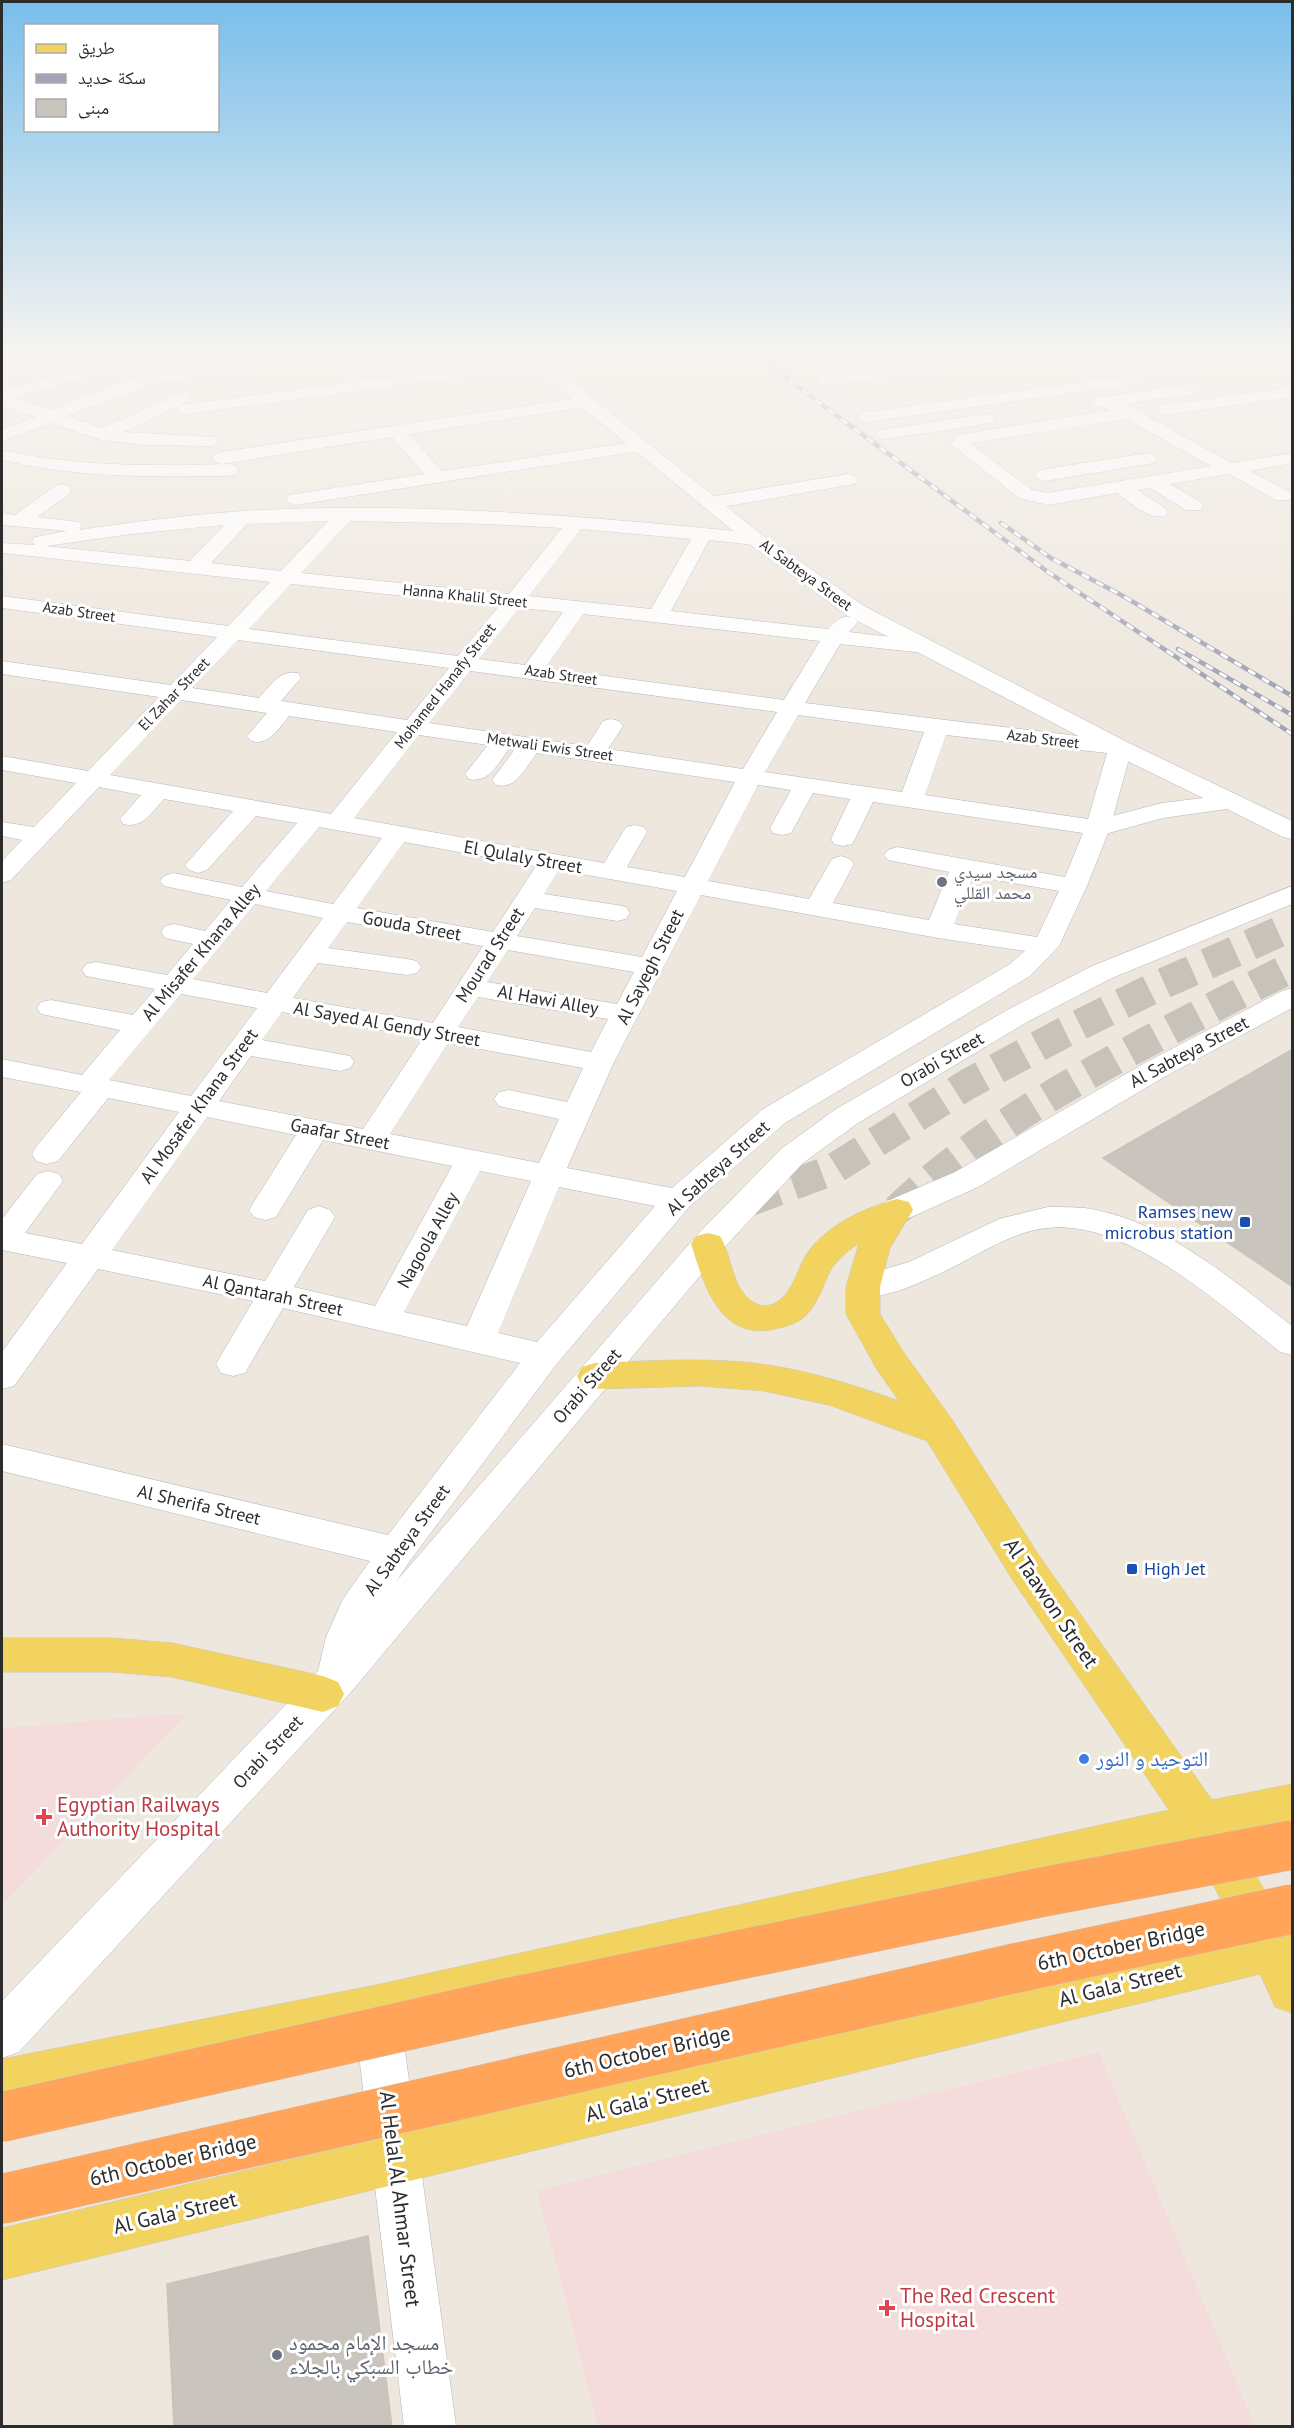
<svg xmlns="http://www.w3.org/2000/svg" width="1294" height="2428" font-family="'PT Sans','Noto Naskh Arabic',sans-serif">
  <rect width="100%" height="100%" fill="#eee7de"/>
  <!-- medical -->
  <path fill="#f4dcdd" d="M188,1713L2,1905V1728Z
    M1099,2052L1255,2426H598L537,2190Z"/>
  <!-- building -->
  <path fill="#c9c4be" stroke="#c9c3b8" stroke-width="1.5" d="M1293,1049V1287L1103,1158Z
    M368,2236L392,2427H174L167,2284Z"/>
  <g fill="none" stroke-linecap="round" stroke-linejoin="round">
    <!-- primary-tunnel -->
    <path stroke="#c7c2ba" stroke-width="31" stroke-dasharray="31 16" stroke-linecap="butt" d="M749,1201L832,1170L968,1084L1065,1032L1160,985L1292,926
      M897,1210C974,1136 1065,1086 1158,1036C1203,1013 1247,989 1292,967"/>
    <defs>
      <path id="street" d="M288,352H328L320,357L153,384L67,416L102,428L180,394L186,395L189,399L181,405L537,357L545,362L537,367L186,414L180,413L177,409L180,406L123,432L215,437L218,441L215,445L209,446L144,445L101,440L52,423L2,441V430L35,417L2,406V391L77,369L164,353L172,358L170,362L80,379L13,398L50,410L119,383L151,374Z
        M339,352H356L368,365L366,369H354Z
        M1010,352H1029L1036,359L1034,363H1022Z
        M1096,352H1113L1112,354L1137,369L1214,356L1222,361L1214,366L1145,377L1143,382L1131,385L867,422L861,421L858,417L861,413L867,412L1126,376L1096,360L1094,356Z
        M1267,352H1288L1292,355V366L1269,355Z
        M953,359L959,360L961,364L959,368L825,386L819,385L817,381L819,377L825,376Z
        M1192,384L1198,385L1201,389L1198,393L1125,404L1232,463L1292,453V463L1250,471L1290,492L1292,496L1290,500H1276L1229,474L1170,484L1200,502L1203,506L1200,510H1186L1150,488L1137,490L1165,508L1168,512L1165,516C1148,520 1130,502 1117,493L1048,505L1019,498L951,444L957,435L963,434L1112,410L1095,406L1092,402L1095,398ZM1126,419L1211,466L1048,493L1032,490L970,443Z
        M1292,387V397L1166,415L1160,414L1157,410L1160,406L1166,405Z
        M585,397L591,398L594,402L591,406L409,434L442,471L640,441L646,442L649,446L646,450L296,505L289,503L286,499L289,495L424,474L392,437L221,464L215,462L212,458L215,454L221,452Z
        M986,414L992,415L995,419L992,423L886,439L880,438L877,434L880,430L886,429Z
        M2,450C77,467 152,466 229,464L236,466L238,470L236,474L229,476C152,477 77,478 2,460Z
        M1148,453L1154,455L1157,459L1154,463L1045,481L1038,479L1036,475L1038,471L1045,469Z
        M848,474L855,476L857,480L855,484L710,509L703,507L700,503L703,499L710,497Z
        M62,484L69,486L71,490L69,494L37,517L79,522L82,526L79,530C133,522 188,515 242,511C412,501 585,516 755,533L762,535L765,539L762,543L755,545L709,540L671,611L828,629C837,620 841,614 854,618L858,622L849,632L925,641L933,642L936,647L933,652L925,653L840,644L805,703L1120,741L1128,743L1132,748L1110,828L1087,886L1059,946L1030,976L785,1123L689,1207L556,1365L409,1562L373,1618L364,1637L356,1680L350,1692L336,1697L322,1692L316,1680L326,1637L343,1599L370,1561L2,1471V1444L388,1535L520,1363L283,1308L245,1373L233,1376L221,1373L216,1364L253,1301L98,1269L14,1386L2,1389V1352L67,1263L2,1250V1219L37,1174L48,1171L59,1174L63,1181L25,1233L82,1244L179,1112L108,1098L58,1161L47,1164L36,1161L32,1154L36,1147L81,1092L2,1077V1059L82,1075L120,1030L41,1014L37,1008L41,1002L51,1000L133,1015L155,989L86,976L82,970L86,964L96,962L167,975L193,944L165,938L161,932L165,926L174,924L205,931L231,900L164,886L160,881L164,876L173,873L242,887L297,823L256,816L207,870L198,873L189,870L185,865L233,811L164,799C152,812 143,829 123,824L120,819L141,795L99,787L11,880L2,883V861L22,840L2,836V822L34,827L76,783L2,770V756L88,771L159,697L2,674V661L171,685L217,637L2,608V596L228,626L270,582L2,553V543L35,545L32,541L35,537L67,531L2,525V513L15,515L55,486ZM328,521L281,571L211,563L247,524ZM350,521L487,524L562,528L509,594L301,573ZM224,525L190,561L46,546L131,534ZM581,529L691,539L651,609L529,596ZM291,584L499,606L458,656L249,629ZM519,608L563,612L525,665L479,659ZM583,614L820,641L784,700L545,668ZM238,640L449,668L407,720L281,701L301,678L298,673C280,669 270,686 259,698L192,688ZM470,671L777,712L743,769L608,749L623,726L619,721L611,719L603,721L587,746L429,723ZM181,700L267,713L247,736L251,741C269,746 278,729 289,716L397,732L331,814L110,775ZM798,715L924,732L902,792L765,772ZM419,735L488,745L465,774L469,779C489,784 498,763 509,749H515L492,780L496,785C516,790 525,768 537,753L735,782L685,877L627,867L647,832L644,827L635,825L626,827L604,863L354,818ZM946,735L1107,753L1088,819L925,795ZM758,785L791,790L770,828L773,833L782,835L791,833L813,793L850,799L831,839L834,844L843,846L852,844L855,839L873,802L1083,833L1065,877L897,847L888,850L884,855L888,860L949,872L929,920L833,903L854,864L850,859L841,856L832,859L809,899L708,881ZM319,827L382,838L333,904L266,891ZM404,842L536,866L493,932L357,908ZM559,870L677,891L642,957L517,936L535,908L617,921L626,919L630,913L626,907L617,905L544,894ZM973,876L1059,891L1037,937L954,924ZM701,895L938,938L1025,951L1010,964L763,1109L672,1188L567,1168L614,1062ZM255,904L323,918L267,993L193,979ZM347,922L483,946L433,1023L293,998L318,963L407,975L417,973L421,967L417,961L407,959L328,948ZM508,950L634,972L617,1004L487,982ZM181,994L257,1008L191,1096L109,1080ZM478,997L608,1019L591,1052L458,1027ZM282,1012L423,1038L363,1129L219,1101L251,1056L340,1071L350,1068L354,1062L350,1056L262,1040ZM448,1043L583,1068L567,1102L509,1090L499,1092L494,1099L499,1106L559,1119L539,1163L390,1134ZM207,1117L296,1135L249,1210L254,1217L265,1220L276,1217L323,1140L452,1166L375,1306L294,1287L335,1217L330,1210L319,1206L308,1210L265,1281L112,1250ZM480,1171L531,1181L467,1326L404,1312ZM559,1187L655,1206L537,1342L498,1333Z
        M1048,1207C1060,1207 1073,1207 1085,1208C1162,1219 1233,1280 1292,1326V1355L1280,1352C1221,1305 1127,1219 1047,1228C1008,1232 970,1261 934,1276C911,1287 877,1302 851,1295L847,1287L851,1279L909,1262L999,1219Z
        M377,1992L393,1998L400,2014L456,2426H404L354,2014L361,1998Z"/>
      <path id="secondary" d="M515,352H535L762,535L864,606L1129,743L1292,821V839L1283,837L1227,809L1163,818L1098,836L1089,834L1085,828L1089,822L1162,803L1203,798L1111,753L848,616L748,543Z
        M1292,886V904L1112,978L1029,1021L858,1123L803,1163L720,1252L351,1692L19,2052L2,2058V2001L321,1668L696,1236L781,1149L836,1109L1009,1009L1092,966Z
        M1292,988V1008L1166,1076L978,1187L909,1218L897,1221L885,1218L881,1210L885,1202L955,1172L1145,1063L1282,991Z"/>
      <path id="primary" d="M897,1199L909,1202L913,1210L890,1248L880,1287V1314L902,1350L953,1421L1040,1557L1212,1800L1292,1784V1822L1233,1835L1284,1924L1292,1922V2013L1275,2007L1260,1974L2,2280V2228L1240,1935L1191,1844L376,2031L2,2107V2059L376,1985L1169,1810L1012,1579L927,1441L829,1405L764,1391L701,1386L595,1389L582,1385L577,1376L582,1367L595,1363C644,1361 694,1358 743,1362C797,1367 849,1383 899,1401L876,1368L846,1314V1287L859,1243C849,1250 839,1258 832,1268C823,1283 820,1300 808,1313C800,1323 788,1326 775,1329C719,1341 704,1284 691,1244L696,1236L708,1233L720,1236C731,1254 731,1279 745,1295C752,1303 762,1309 773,1304C792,1297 797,1268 808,1252C829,1224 864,1208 897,1199Z
        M2,1638H112L172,1643L323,1676L338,1682L344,1694L338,1706L323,1712L172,1677L112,1672H2Z"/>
    </defs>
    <!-- street casing -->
    <use href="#street" stroke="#b2b4c0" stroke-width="1"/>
    <!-- secondary casing -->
    <use href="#secondary" stroke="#b2b4c0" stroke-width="1"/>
    <!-- primary casing -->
    <use href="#primary" stroke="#c8c8c8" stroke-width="1"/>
    <!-- street -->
    <use href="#street" fill="#fff" fill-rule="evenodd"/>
    <!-- secondary -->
    <use href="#secondary" fill="#fff" fill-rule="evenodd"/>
    <!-- primary -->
    <use href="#primary" fill="#f2d35f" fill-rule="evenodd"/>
    <defs>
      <path id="rail" d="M751,352L1048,572L1292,734
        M1001,523L1051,558L1123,596L1292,696
        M1178,649L1292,715"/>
    </defs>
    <!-- rail casing -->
    <use href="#rail" stroke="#a1a3b6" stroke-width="4.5"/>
    <!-- rail -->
    <use href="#rail" stroke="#fff" stroke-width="3" stroke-dasharray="8" stroke-linecap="butt"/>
    <defs>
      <path id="highway-bridge" d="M2,2117L507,2003L1043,1892L1292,1845
        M2,2199L1016,1968L1292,1909"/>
    </defs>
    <!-- highway-bridge casing -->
    <use href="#highway-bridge" stroke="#c8c8c8" stroke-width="50" stroke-linecap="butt"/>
    <!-- highway-bridge -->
    <use href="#highway-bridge" stroke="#ffa458" stroke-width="49"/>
  </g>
  <!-- sky -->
  <linearGradient id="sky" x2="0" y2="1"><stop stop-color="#78beeb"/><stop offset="0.51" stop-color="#f7f4f0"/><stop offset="1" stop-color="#f7f4f0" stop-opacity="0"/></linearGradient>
  <rect width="1294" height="692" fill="url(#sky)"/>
  <!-- markers -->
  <g fill="#6b7280" stroke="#fff" stroke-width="2">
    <circle cx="942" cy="882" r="6"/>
    <circle cx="277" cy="2355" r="6"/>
  </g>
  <g fill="#1a4fb4" stroke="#fff" stroke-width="2">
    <rect x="1239" y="1216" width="12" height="12" rx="3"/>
    <rect x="1126" y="1563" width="12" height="12" rx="3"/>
  </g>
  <circle fill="#3f7fe0" stroke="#fff" stroke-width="2" cx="1084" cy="1759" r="6"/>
  <g fill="#e0444e" stroke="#fff" stroke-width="2">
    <path d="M41 1808h6v6h6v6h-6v6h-6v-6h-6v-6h6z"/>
    <path d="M884 2299h6v6h6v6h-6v6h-6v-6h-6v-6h6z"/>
  </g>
  <g text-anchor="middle" stroke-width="6" stroke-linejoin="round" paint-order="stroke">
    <!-- far-street labels -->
    <g font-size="15" fill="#2c2c2c" stroke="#fff">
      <text transform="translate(806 575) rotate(36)" y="5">Al Sabteya Street</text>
      <text transform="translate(465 596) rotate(6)" y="5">Hanna Khalil Street</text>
      <text transform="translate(79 612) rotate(8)" y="5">Azab Street</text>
      <text transform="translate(561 675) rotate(8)" y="5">Azab Street</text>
      <text transform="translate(445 686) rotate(-52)" y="5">Mohamed Hanafy Street</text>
      <text transform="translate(174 694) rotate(-46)" y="5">El Zahar Street</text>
      <text transform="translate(1043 739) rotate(7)" y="5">Azab Street</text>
      <text transform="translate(550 747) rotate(8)" y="5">Metwali Ewis Street</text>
    </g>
    <!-- street labels -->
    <g font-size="18" fill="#2c2c2c" stroke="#fff">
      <text transform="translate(523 857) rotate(10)" y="6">El Qulaly Street</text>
      <text transform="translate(412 926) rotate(10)" y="6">Gouda Street</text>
      <text transform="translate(201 952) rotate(-50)" y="6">Al Misafer Khana Alley</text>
      <text transform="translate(490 955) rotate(-57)" y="6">Mourad Street</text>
      <text transform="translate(650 967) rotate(-63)" y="6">Al Sayegh Street</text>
      <text transform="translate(548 1000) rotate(10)" y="6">Al Hawi Alley</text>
      <text transform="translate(387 1024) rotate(10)" y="6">Al Sayed Al Gendy Street</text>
      <text transform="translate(1189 1052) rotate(-28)" y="6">Al Sabteya Street</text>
      <text transform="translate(942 1060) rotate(-30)" y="6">Orabi Street</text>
      <text transform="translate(199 1106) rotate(-54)" y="6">Al Mosafer Khana Street</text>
      <text transform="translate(340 1134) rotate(11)" y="6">Gaafar Street</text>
      <text transform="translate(718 1168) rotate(-42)" y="6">Al Sabteya Street</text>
      <text transform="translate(428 1240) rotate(-61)" y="6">Nagoola Alley</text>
      <text transform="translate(273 1295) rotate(12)" y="6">Al Qantarah Street</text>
      <text transform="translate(587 1386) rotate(-49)" y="6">Orabi Street</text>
      <text transform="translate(199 1505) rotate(13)" y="6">Al Sherifa Street</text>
      <text transform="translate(407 1540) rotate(-54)" y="6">Al Sabteya Street</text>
      <text transform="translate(268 1752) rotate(-47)" y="6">Orabi Street</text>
    </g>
    <!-- worship labels -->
    <g font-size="18" fill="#5b616d" stroke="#fff" text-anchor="start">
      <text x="954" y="878">مسجد سيدي<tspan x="954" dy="21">محمد القللي</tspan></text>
    </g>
    <!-- transit labels -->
    <g font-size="18" fill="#164399" stroke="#fff" text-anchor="end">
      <text x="1233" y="1218">Ramses new<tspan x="1233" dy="21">microbus station</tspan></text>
      <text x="1144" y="1575" text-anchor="start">High Jet</text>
    </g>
    <!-- near-street labels -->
    <g font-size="21" fill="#2c2c2c" stroke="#fff">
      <text transform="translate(1051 1603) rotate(56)" y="7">Al Taawon Street</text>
      <text transform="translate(1121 1946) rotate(-12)" y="7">6th October Bridge</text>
      <text transform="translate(1120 1985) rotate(-14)" y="7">Al Gala' Street</text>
      <text transform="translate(647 2052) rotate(-13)" y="7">6th October Bridge</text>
      <text transform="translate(647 2100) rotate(-14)" y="7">Al Gala' Street</text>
      <text transform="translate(173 2160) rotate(-13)" y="7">6th October Bridge</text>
      <text transform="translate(400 2199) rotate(83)" y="7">Al Helal Al Ahmar Street</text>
      <text transform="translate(175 2213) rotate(-13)" y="7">Al Gala' Street</text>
    </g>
    <!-- near-shop labels -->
    <g font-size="21" fill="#366cbe" stroke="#fff" text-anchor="start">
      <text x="1096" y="1766">التوحيد و النور</text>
    </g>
    <!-- near-health labels -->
    <g font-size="21" fill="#be3a42" stroke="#fff" text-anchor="start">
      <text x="57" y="1812">Egyptian Railways<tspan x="57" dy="24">Authority Hospital</tspan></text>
      <text x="900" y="2303">The Red Crescent<tspan x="900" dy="24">Hospital</tspan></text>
    </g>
    <!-- near-worship labels -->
    <g font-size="21" fill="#5b616d" stroke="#fff" text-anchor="start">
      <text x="289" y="2350">مسجد الإمام محمود<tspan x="289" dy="24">خطاب السبكي بالجلاء</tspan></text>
    </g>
  </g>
  <!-- border -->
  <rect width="1294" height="2428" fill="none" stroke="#2c2c2c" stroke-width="6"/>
  <!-- legend -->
  <rect x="24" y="24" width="195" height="108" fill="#ffffff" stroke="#ababab" stroke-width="1.5"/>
  <rect x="36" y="44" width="30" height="9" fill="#f2d35f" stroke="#ababab" stroke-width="1.5"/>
  <text x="78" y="54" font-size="18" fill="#2c2c2c">طريق</text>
  <rect x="36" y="74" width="30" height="9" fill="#a1a3b6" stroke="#ababab" stroke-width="1.5"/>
  <text x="78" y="84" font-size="18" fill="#2c2c2c">سكة حديد</text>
  <rect x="36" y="99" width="30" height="18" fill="#c9c4be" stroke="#ababab" stroke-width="1.5"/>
  <text x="78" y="114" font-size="18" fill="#2c2c2c">مبنى</text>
</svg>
